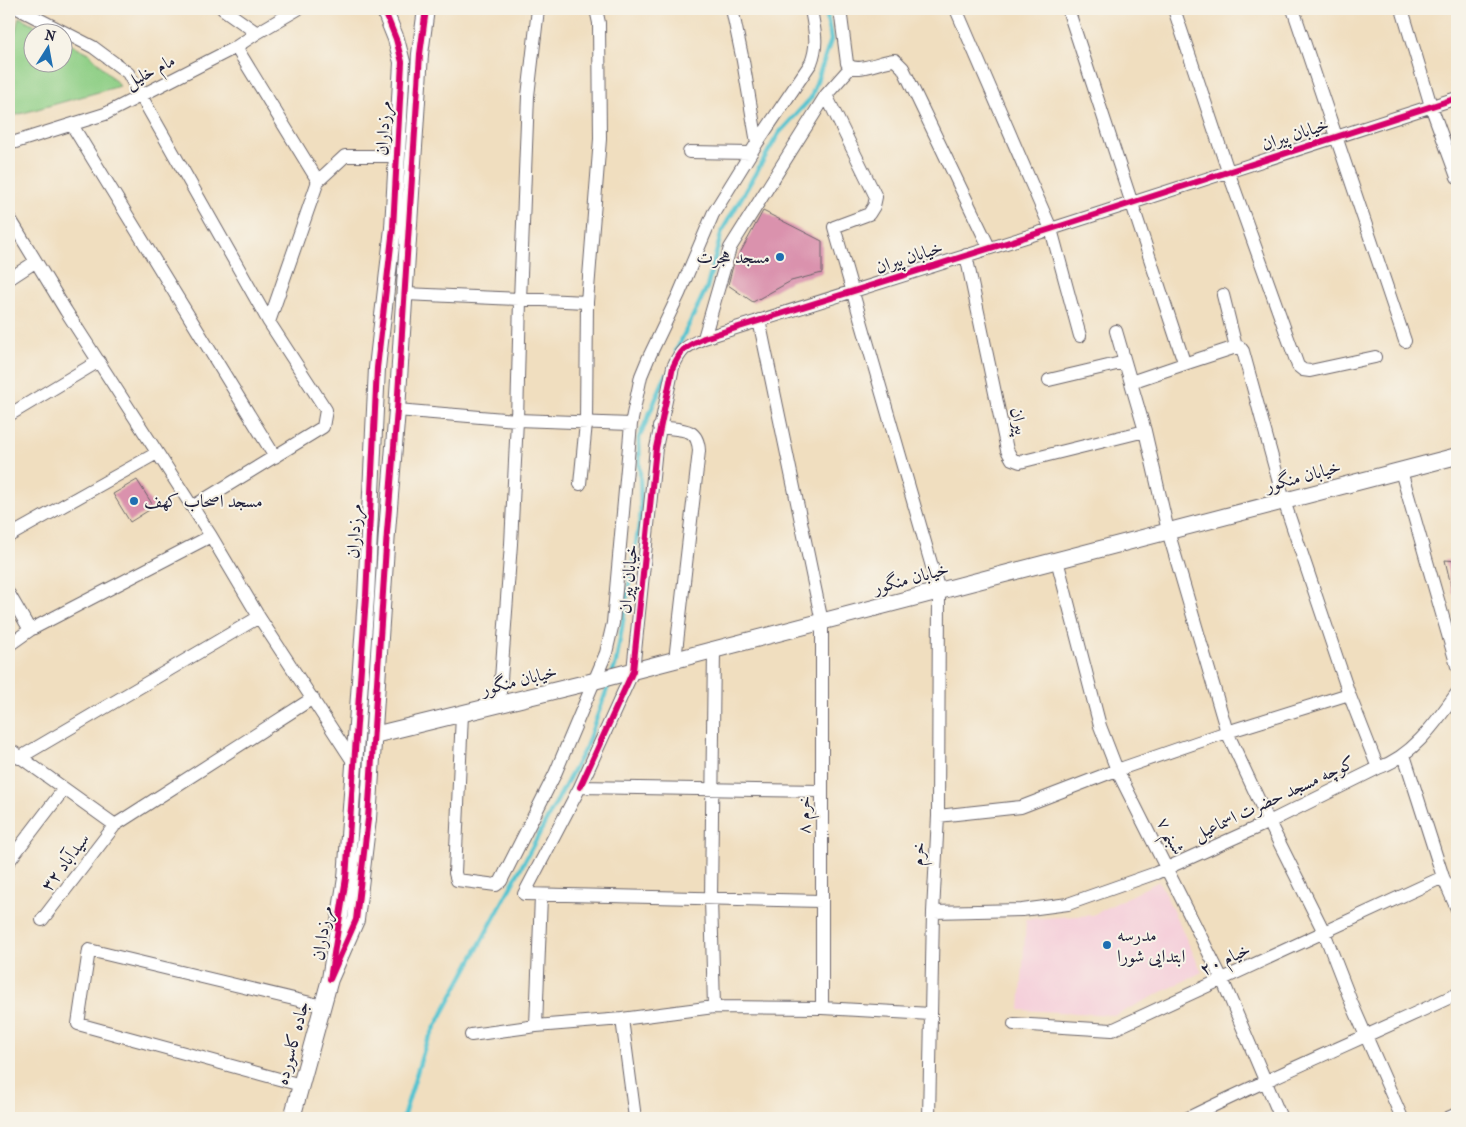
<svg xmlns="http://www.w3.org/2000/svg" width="1466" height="1127" font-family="'IM FELL French Canon',Amiri,serif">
  <rect width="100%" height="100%" fill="#f7f3e8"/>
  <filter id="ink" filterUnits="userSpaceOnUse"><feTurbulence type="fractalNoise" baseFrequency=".02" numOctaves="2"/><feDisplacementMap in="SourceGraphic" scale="10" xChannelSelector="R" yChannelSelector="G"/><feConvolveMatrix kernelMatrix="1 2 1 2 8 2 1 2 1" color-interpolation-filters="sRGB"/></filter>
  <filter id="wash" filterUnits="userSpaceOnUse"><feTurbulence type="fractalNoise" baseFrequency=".0096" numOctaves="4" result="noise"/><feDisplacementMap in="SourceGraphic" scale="20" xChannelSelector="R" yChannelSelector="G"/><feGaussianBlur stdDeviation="1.12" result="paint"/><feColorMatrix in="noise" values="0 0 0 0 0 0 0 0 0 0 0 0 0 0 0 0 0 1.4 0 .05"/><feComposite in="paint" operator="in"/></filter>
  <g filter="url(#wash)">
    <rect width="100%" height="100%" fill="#f0debf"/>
    <!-- built -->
    <path fill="#f5cfda" d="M1159,881L1202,972L1116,1015L1020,1010L1026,919L1093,915Z"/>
    <!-- green -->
    <path fill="#8fcf86" stroke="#587860" d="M19,17L49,32H32V62H62L63,40L89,53L120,86L9,117V58Z"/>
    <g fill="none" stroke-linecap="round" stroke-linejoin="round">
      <!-- stream -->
      <path stroke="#57c4d0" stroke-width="4.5" d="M676,351L707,287L722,231L779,133L811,98L831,40L826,9
        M613,671L616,663L641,513L639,438L666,375
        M403,1118L425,1046L586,747L610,681"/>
    </g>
    <g id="blocks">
      <!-- building -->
      <path fill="#da92ad" d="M763,211L822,241V273L791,281L753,302L728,285L733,266Z
        M137,480L154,507L130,522L113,494Z
        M1445,560L1457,561V594H1453Z"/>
    </g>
  </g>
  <g filter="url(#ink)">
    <use href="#blocks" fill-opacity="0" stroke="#6a6469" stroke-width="1"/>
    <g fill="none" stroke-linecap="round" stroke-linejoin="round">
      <defs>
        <path id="minor" d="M19,9L93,47L128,73L269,322L326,410L323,427L192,507
          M223,9L257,33
          M840,9L847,63C855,76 881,60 895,60L903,68L989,247
          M956,9L1051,229L1080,336
          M1068,9L1184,362L1187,363L1236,347H1240L1243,351L1284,501L1349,694L1378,768
          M1174,9L1228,171L1298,366L1303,370L1310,371L1375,357
          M1293,9L1405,341
          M1402,9L1431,106L1457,177
          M236,47L318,181
          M826,95L876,197L874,206L869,214L834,227L939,591L938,816L933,912L929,1118
          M72,125L275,457
          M757,143L811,63C819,43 814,29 811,9
          M9,144L105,114L236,47L257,33L298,9
          M689,152L751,153
          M9,217L66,311L211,536L259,617L354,763
          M966,255L1007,450L1012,459L1020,462L1145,431
          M9,279L35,262
          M405,294L587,302
          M1223,295L1236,347
          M759,320L822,622V1008
          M269,322L318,181L345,156H396
          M1116,331L1145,431L1168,531L1227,732L1269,822L1324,932L1352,1004L1402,1118
          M704,338L730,248L826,95L850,68
          M1049,380L1125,362
          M1131,382L1187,363
          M397,410L517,420L631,424
          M9,415L99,361
          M659,427C680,430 698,426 699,451L675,660
          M1401,471L1457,666
          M580,484L586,423L587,302L600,139L599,23L596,9
          M9,536L157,453
          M1057,560L1100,726L1117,770L1222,979L1281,1118
          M9,594L30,630
          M9,645L30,630L211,536
          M499,706L511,544L517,420L520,300L528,96L538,9
          M462,714L455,873L457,880L496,885L501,881L555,774L606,653L613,623L631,424L641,376L648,359L679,294L713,214L757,143L743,61L732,9
          M9,749L115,825L313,698
          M1404,755L1443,877L1457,909
          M19,758L259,617
          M580,787L633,671L656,448L673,367C682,347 686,347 704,338L1051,229L1457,98
          M821,791L580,787L524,894L821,901
          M938,816L1021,807L1117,770L1227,732L1349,694
          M9,861L64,789
          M933,912L1022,910L1068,904L1156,873L1269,822L1378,768C1413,756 1436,722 1457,693
          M42,920L115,825
          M714,1007L822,1008L931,1014
          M622,1019L635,1118
          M1014,1024L1112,1030L1443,877
          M536,1026L541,896
          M471,1035L536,1026L622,1019L714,1007L711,899L714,650
          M301,1085L78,1024L89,950L323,1006
          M1188,1118C1277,1074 1368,1036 1457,994
          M1448,1118L1457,1114"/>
        <path id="tertiary" d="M384,9L396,39L402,62L393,228L377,368L366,597L346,878L330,979L356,920L368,819L387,532L397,410L420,54L426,9
          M374,735L594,681L1457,456
          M292,1118L330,979"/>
      </defs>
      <!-- minor casing -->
      <use href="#minor" stroke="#6a6469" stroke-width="14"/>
      <!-- tertiary casing -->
      <use href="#tertiary" stroke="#6a6469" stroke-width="18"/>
      <!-- minor -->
      <use href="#minor" stroke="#fff" stroke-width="12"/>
      <!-- tertiary -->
      <use href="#tertiary" stroke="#fff" stroke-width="16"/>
      <defs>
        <path id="cycleway" d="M384,9L396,39L402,62L393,228L377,368L366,597L346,878L330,979L356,920L368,819L387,532L397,410L420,54L426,9
          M580,787L633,671L656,448L673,367C682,347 686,347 704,338L1051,229L1457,98"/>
      </defs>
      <!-- cycleway casing -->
      <use href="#cycleway" stroke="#f7f3e8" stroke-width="9"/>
      <!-- cycleway -->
      <use href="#cycleway" stroke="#d6006c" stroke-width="6"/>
    </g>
  </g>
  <!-- markers -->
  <g fill="#1f6fb2" stroke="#f7f3e8" stroke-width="2">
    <circle cx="780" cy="257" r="5"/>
    <circle cx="134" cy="501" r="5"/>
    <circle cx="1107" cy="945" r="5"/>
  </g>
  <g text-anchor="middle" stroke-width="4" stroke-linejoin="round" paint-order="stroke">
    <!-- street labels -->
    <g font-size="18" fill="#22223b" stroke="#f7f3e8">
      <text transform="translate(150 71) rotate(-27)" y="6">مام خلیل</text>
      <text transform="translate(383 128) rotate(-87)" y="6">مرزداران</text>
      <text transform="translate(1295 134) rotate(-18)" y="6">خیابان پیران</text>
      <text transform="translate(909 257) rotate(-18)" y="6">خیابان پیران</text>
      <text transform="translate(1019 421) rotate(78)" y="6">پیران</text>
      <text transform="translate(1303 476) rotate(-15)" y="6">خیابان منگور</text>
      <text transform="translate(354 531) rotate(-87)" y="6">مرزداران</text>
      <text transform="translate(911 578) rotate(-15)" y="6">خیابان منگور</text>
      <text transform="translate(628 579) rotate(-84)" y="6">خیابان پیران</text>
      <text transform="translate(519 680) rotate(-14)" y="6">خیابان منگور</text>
      <text transform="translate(1274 798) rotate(-25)" y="6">کوچه مسجد حضرت اسماعیل</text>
      <text transform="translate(804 815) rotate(-90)" y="6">خرم ۸</text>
      <text transform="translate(1171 836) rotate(63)" y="6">شبنم ۷</text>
      <text transform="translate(918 854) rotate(-87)" y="6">خرم</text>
      <text transform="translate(65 862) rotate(-53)" y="6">سیدآباد ۳۲</text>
      <text transform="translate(322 933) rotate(-81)" y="6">مرزداران</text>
      <text transform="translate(1225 959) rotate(-25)" y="6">خیام ۲۰</text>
      <text transform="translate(292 1043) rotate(-75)" y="6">جاده کاسورده</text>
    </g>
    <!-- poi labels -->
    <g font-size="18" fill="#22223b" stroke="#f7f3e8" text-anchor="start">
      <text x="770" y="263" text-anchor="end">مسجد هجرت</text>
      <text x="144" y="507">مسجد اصحاب کهف</text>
      <text x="1117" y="941">مدرسه<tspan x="1117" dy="21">ابتدایی شورا</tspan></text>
    </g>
  </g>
  <!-- margin -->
  <rect width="1466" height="1127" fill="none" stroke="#f7f3e8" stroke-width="30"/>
  <!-- north arrow -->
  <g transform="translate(48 48) rotate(11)"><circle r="24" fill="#f7f3e8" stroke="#a29fa3"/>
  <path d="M0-4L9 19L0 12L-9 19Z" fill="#1f6fb2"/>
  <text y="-8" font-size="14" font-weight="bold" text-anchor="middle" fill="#22223b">N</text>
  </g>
</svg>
